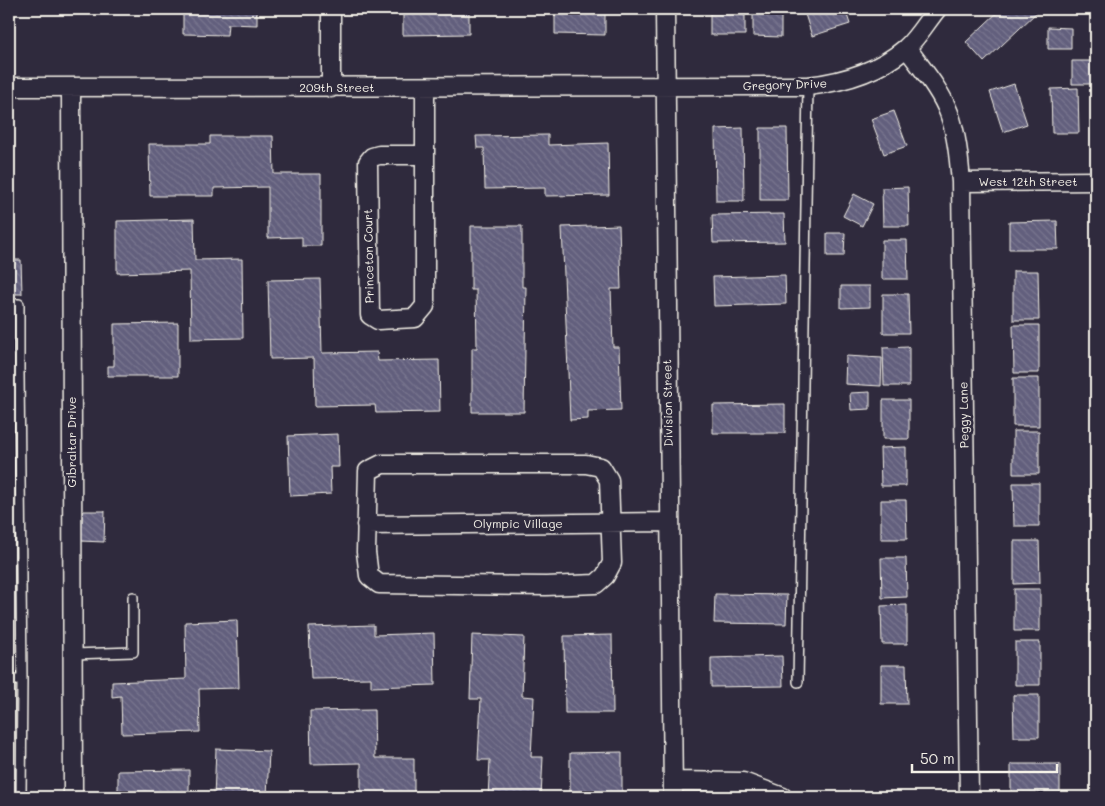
<svg xmlns="http://www.w3.org/2000/svg" width="1105" height="806" font-family="Mali,sans-serif">
  <defs>
    <pattern id="building-back-hatch" width="6" height="6" patternUnits="userSpaceOnUse" patternTransform="scale(1.25)"><rect width="6" height="6" fill="#625f7d"/><path d="M-1 5l2 2M0 0l6 6M5-1l2 2" fill="none" stroke="#79768f"/></pattern>
  </defs>
  <rect width="100%" height="100%" fill="#2f2a3d"/>
  <filter id="ink" filterUnits="userSpaceOnUse"><feTurbulence type="fractalNoise" baseFrequency=".02" numOctaves="2"/><feDisplacementMap in="SourceGraphic" scale="10" xChannelSelector="R" yChannelSelector="G"/><feConvolveMatrix kernelMatrix="1 2 1 2 8 2 1 2 1" color-interpolation-filters="sRGB"/></filter>
  <g filter="url(#ink)">
    <!-- building -->
    <path fill="url(#building-back-hatch)" stroke="#f4f1e8" d="M183,9H257V25L228,24L227,35L183,34Z
      M403,9H469V34L403,35Z
      M555,9L605,11V35L555,34Z
      M710,9H736V15H745V35H710Z
      M753,9H781V37L753,36Z
      M810,9H845L850,24L812,36L804,11Z
      M1001,9H1031L1036,13L984,62L966,42Z
      M1052,9H1095V11H1052Z
      M1048,27L1071,28V49H1048Z
      M1072,61H1095V84H1072Z
      M1014,84L1027,124L1003,132L990,92Z
      M1078,88L1079,133H1052L1051,89Z
      M894,111L907,146L884,154L871,119Z
      M743,128L744,201H716L715,129Z
      M760,128H787L788,200H760Z
      M548,135V145L608,143L609,195L545,196V188L485,189L484,148H477L476,136Z
      M210,136H273L274,174H321V246H302V237L268,238V187L214,188V196H150L149,144H210Z
      M908,187L909,226H883L882,188Z
      M854,194L873,204L862,226L843,216Z
      M784,214L785,242L713,243L712,215Z
      M194,219L195,260L242,259L243,338L191,339L190,271L117,273V221Z
      M1057,221L1058,249H1009V222Z
      M619,225L621,289H611L613,347H619L621,410L588,411V419L570,420L562,227Z
      M471,226H522V287H526L524,412H472V348H477L476,290H471Z
      M827,233H845L844,256H827Z
      M882,240H907L908,279H882Z
      M9,260H21L22,294H9Z
      M1013,271H1038L1039,320H1013Z
      M785,275L786,304L714,306L713,277Z
      M320,279L322,353L377,352L378,361L439,360L440,412L376,413L375,405L315,406L314,358L270,359L268,280Z
      M841,286H870V307L841,308Z
      M883,294H908L909,333H883Z
      M178,323V376H108V366H114V324Z
      M1013,325H1039V373H1014Z
      M909,347V386H884L883,348Z
      M846,356L882,358L881,386L845,384Z
      M1013,378H1039V426H1013Z
      M870,392V409L851,410L850,393Z
      M883,400H909V439H883Z
      M785,404V433H713V405Z
      M1013,431H1039V474H1013Z
      M338,434L339,467H330L331,494L290,496L288,436Z
      M906,447V486H881L880,448Z
      M1013,483H1039V526H1014Z
      M881,500H906L907,539H881Z
      M82,511H105L104,542L81,541Z
      M1093,536H1096V556H1093Z
      M1014,541H1039L1040,583L1014,584Z
      M881,558H906L907,597L882,598Z
      M1014,589H1040V631H1014Z
      M715,594L787,595L786,624L714,623Z
      M907,605V644H882L881,606Z
      M237,620L239,688L199,689L200,732L122,734L121,696L112,697V682L186,679L185,622Z
      M374,625V635L434,633L435,685L371,687V678L311,679L309,627Z
      M472,635L524,637L522,696L534,697L531,757H543L541,797H488L490,760H478L481,699H470Z
      M612,635L613,713H565L564,636Z
      M1015,642H1040V685H1015Z
      M782,656L783,686L711,687V658Z
      M881,665H906L907,704H881Z
      M1013,695H1039V737H1014Z
      M374,710L375,758H414V797H361V763L311,764L310,711Z
      M216,749L269,751L267,797H214Z
      M622,752V797H570V753Z
      M1011,764H1060V792L1011,793Z
      M189,770V797H118V771Z"/>
    <g fill="none" stroke-linecap="round" stroke-linejoin="round">
      <defs>
        <path id="service" d="M9,304H19V374
          M9,374H19L22,680H9
          M73,654L133,652V597
          M798,682L808,86
          M21,797L22,680"/>
        <path id="minor" d="M331,9V88
          M665,9L673,797
          M907,48C921,68 940,89 949,113C957,135 959,159 961,182L969,797
          M9,87L808,86C843,82 878,72 906,48C918,37 927,21 937,9
          M425,87V306L415,318L378,320L370,315L368,162L372,157L379,155H425
          M71,88L73,797
          M961,182L1096,181
          M382,464H586L601,467L609,480L612,563L605,576L596,584L546,586L379,584L369,576L366,552L368,471Z
          M366,525L669,522
          M673,781L743,782L783,797"/>
      </defs>
      <!-- service casing -->
      <use href="#service" stroke="#f4f1e8" stroke-width="12"/>
      <!-- minor casing -->
      <use href="#minor" stroke="#f4f1e8" stroke-width="21"/>
      <!-- service -->
      <use href="#service" stroke="#2f2a3d" stroke-width="9"/>
      <!-- minor -->
      <use href="#minor" stroke="#2f2a3d" stroke-width="18"/>
    </g>
  </g>
  <g text-anchor="middle" stroke-width="4.5" stroke-linejoin="round" paint-order="stroke">
    <!-- street labels -->
    <g font-size="12" fill="#f4f1e8" stroke="#2f2a3d">
      <text transform="translate(785 85) rotate(-2)" y="4">Gregory Drive</text>
      <text x="337" y="92">209th Street</text>
      <text x="1028" y="186">West 12th Street</text>
      <text transform="translate(369 256) rotate(-91)" y="4">Princeton Court</text>
      <text transform="translate(668 403) rotate(-91)" y="4">Division Street</text>
      <text transform="translate(964 415) rotate(-91)" y="4">Peggy Lane</text>
      <text transform="translate(72 442) rotate(-90)" y="4">Gibraltar Drive</text>
      <text x="518" y="528">Olympic Village</text>
    </g>
  </g>
  <!-- margin -->
  <rect width="1105" height="806" fill="none" stroke="#2f2a3d" stroke-width="30"/>
  <rect x="15" y="15" width="1075" height="776" fill="none" stroke="#f4f1e8" stroke-width="2" filter="url(#ink)"/>
  <!-- scale -->
  <path d="M912 764v8h145v-8" fill="none" stroke="#f4f1e8" stroke-width="2.5"/>
  <text x="920" y="764" font-size="15" fill="#f4f1e8" stroke="#2f2a3d" stroke-width="4" paint-order="stroke">50 m</text>
</svg>
